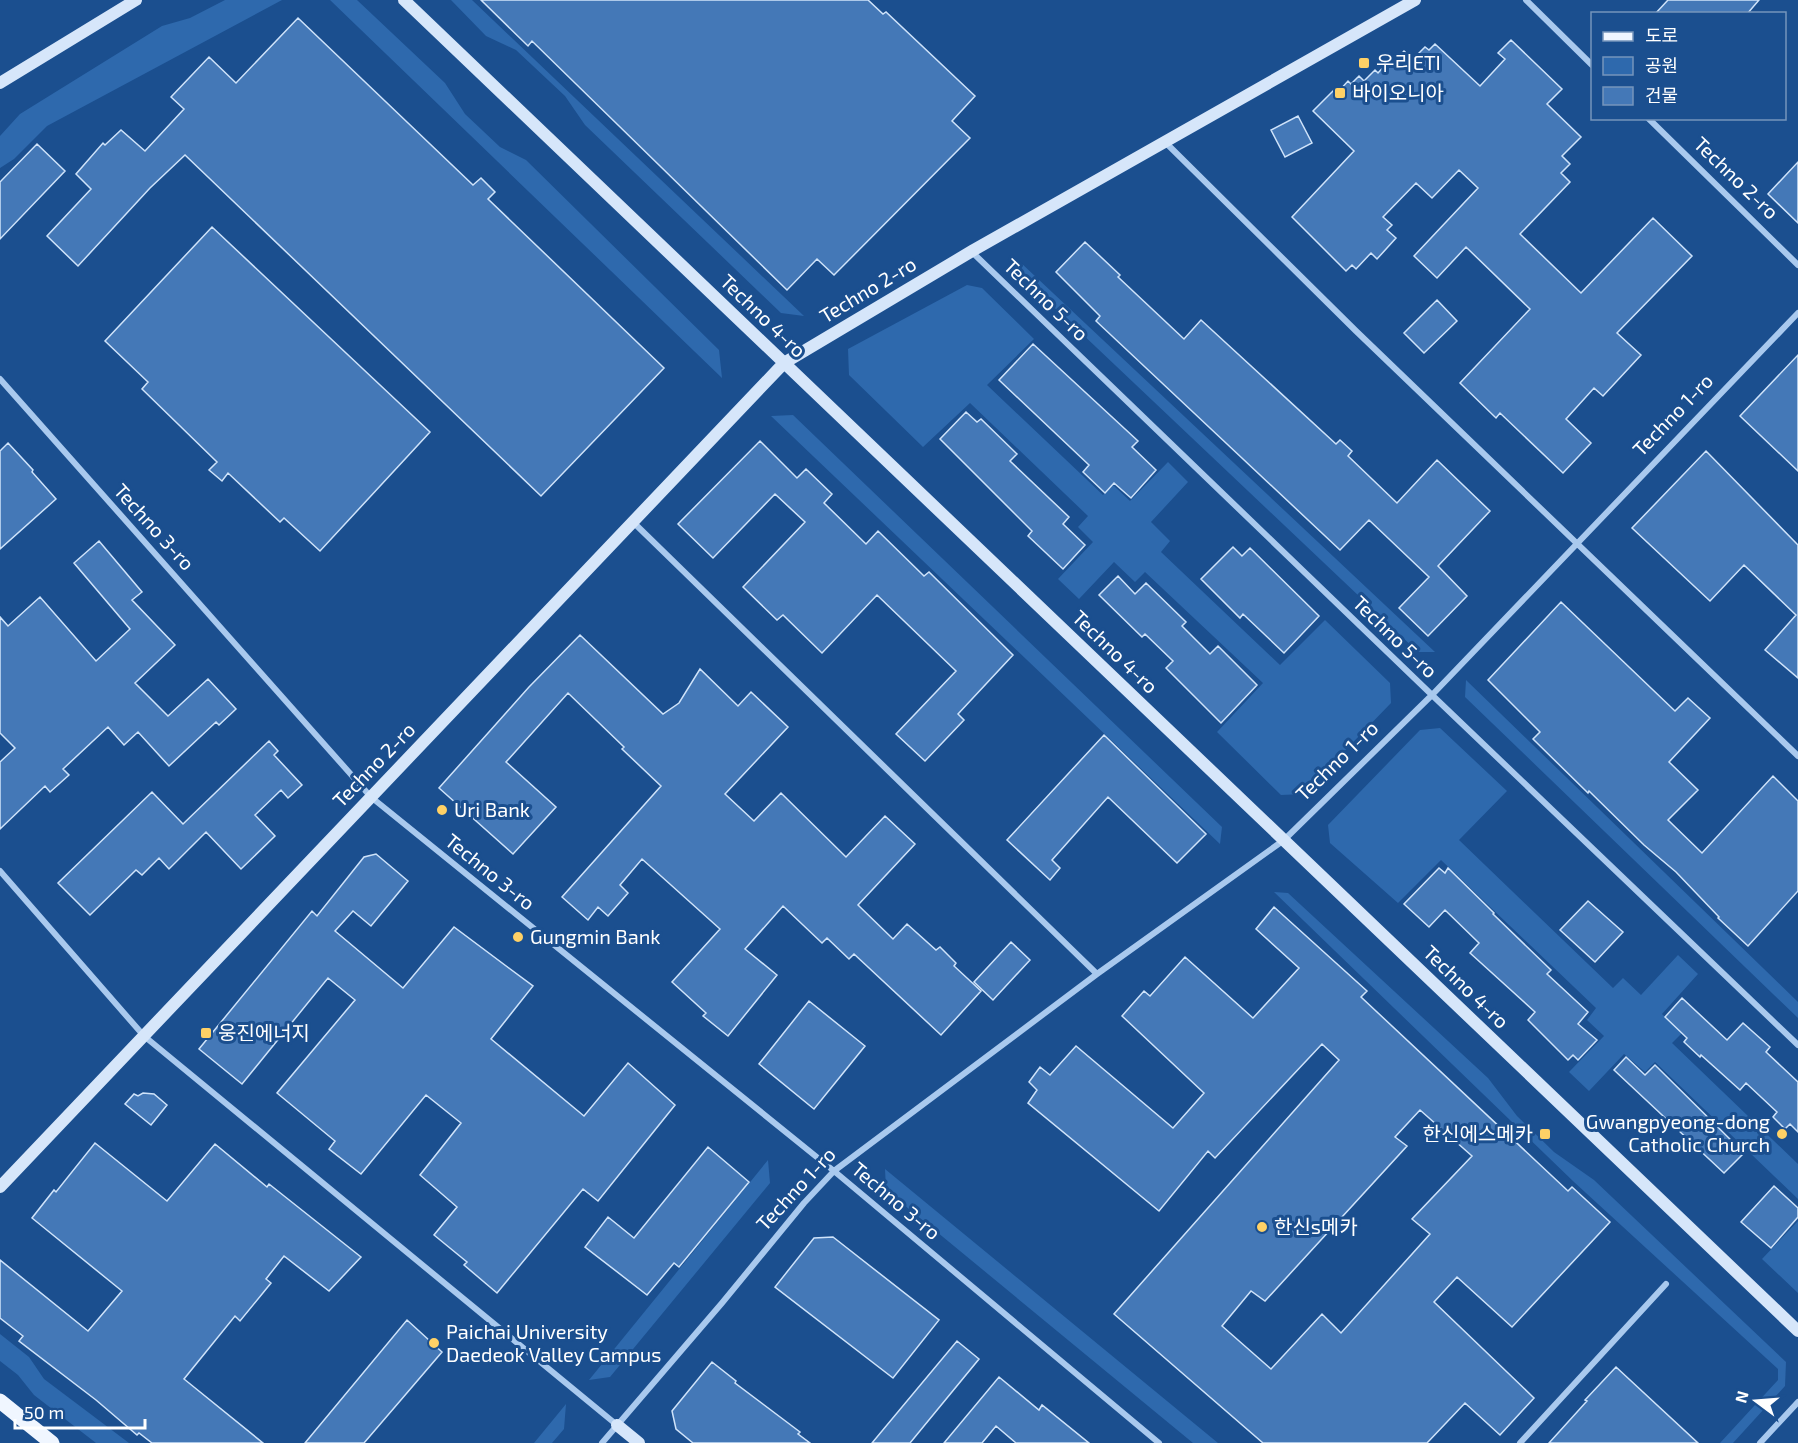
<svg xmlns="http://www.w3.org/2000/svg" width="1798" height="1443" font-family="'Exo 2','Noto Sans KR',sans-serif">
  <rect width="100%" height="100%" fill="#1b4f8f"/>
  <!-- green -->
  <path fill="#2e69ad" d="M225,0H282L47,126L14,159L0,168V136L20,114L162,26L190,18Z
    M330,0H357L445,83L465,114L500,147L526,160L719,350L722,378Z
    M451,0H472L804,316L781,313L585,125L565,96L516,50L486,36Z
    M1020,262L1435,652H1418L1021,276Z
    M967,285L982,288L1034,339L987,385L1103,495L1113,485L1130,501L1168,462L1188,482L1151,522L1170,541L1161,552L1280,665L1325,620L1390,683L1391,703L1303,794L1281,795L1217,732L1263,683L1145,572L1135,582L1114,562L1079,599L1058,579L1093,542L1078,527L1088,516L970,403L923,447L849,375L848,349Z
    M793,415L1222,827L1220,844L771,416Z
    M1466,680L1798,1002V1018L1465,697Z
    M1440,728L1507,791L1459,840L1613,988L1623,978L1641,995L1678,955L1698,974L1662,1014L1682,1033L1672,1043L1798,1164V1199L1655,1062L1645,1072L1624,1054L1589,1091L1569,1072L1604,1036L1587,1020L1596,1008L1441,860L1398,903L1330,843L1328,825L1420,730Z
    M1274,892L1288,893L1488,1078L1517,1116L1554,1152L1594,1180L1786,1362L1785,1386L1733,1443H1720L1778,1380V1369L1574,1182Z
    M768,1160L770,1183L610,1377L589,1380Z
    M885,1169L1218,1443H1193L886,1190Z
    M1798,1221V1293L1762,1259Z
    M0,1334L29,1357L44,1379L129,1443H96L34,1395L18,1375L0,1361Z
    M566,1404L564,1429L552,1443H534Z"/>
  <!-- building -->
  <path fill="#4478b7" stroke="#cfe3fa" stroke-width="1.5" fill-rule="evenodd" d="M481,0H868L883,14L886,12L975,96L952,121L970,138L834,275L817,259L787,290L532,41L528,46Z
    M1668,0H1759L1747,14H1655Z
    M298,18L473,185L481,178L495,192L488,199L664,368L541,496L185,155L150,188L78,266L47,236L91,189L76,174L103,143L105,145L121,130L145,151L184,109L171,97L209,57L236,83Z
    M1511,40L1562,89L1547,104L1581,137L1562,156L1570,164L1561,173L1570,182L1520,234L1581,293L1653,218L1692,256L1617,333L1641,355L1603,396L1594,388L1566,419L1591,443L1563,473L1500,413L1496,418L1460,383L1530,309L1466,247L1437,278L1414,256L1478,188L1459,170L1432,198L1416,183L1383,217L1392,225L1387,230L1396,238L1377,259L1371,253L1356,269L1352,265L1346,271L1292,217L1354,151L1313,111L1336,88L1339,91L1348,81L1351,84L1359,76L1364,81L1375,70L1378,73L1386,64L1389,67L1404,51L1413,59L1425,47L1429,50L1435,44L1480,86L1505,59L1498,53Z
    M1298,116L1312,143L1285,157L1271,130Z
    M37,144L65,171L0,239V182Z
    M1798,162V223L1768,194Z
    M212,227L430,432L320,551L284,518L280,522L228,473L222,481L209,470L217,462L142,389L148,382L105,341Z
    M1085,242L1120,275L1118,277L1184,339L1201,320L1336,444L1340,440L1352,451L1348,456L1397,503L1437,460L1490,511L1438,566L1467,596L1428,636L1399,608L1429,577L1369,520L1340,550L1096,321L1100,316L1056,272Z
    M1437,300L1457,321L1424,353L1404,333Z
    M1033,344L1138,441L1132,447L1156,470L1131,498L1114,483L1105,493L1083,472L1089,465L999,380Z
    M1798,355V471L1740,416Z
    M966,412L977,422L981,419L1017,454L1010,461L1069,517L1063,524L1085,545L1063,569L1028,536L1032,531L940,439Z
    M760,441L797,478L806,469L832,494L824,503L866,544L878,531L924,576L929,572L1013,655L958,714L964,720L925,761L896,734L956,671L877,595L822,653L783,615L777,620L743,587L805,522L775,494L713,558L678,524Z
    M8,443L33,470L32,472L56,499L0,549V451Z
    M1706,451L1798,545V678L1765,650L1796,615L1744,565L1710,601L1632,528Z
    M99,541L142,592L132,600L175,645L135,683L168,716L208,679L236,709L219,725L216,722L169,766L138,732L124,745L108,727L63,769L69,775L50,792L45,786L0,829V762L15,748L0,733V617L8,626L40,597L96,661L130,629L74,563Z
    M1233,547L1242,556L1250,548L1319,616L1284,653L1243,614L1240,618L1201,579Z
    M1118,576L1135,594L1146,583L1186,622L1182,626L1210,654L1218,646L1257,685L1221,723L1166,668L1173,661L1145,634L1142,637L1099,595Z
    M1561,602L1675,711L1688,698L1710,718L1669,762L1698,790L1668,820L1702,853L1773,776L1798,801V891L1748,946L1718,918L1719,917L1676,872L1644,845L1589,791L1588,793L1533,739L1540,732L1488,680Z
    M580,635L663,714L679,703L700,669L738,706L751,692L788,727L725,794L754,821L781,793L846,857L885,816L915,844L858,905L893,939L907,924L936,950L940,947L956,963L954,966L981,991L941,1035L854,954L849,959L827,938L822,943L783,906L745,949L777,975L728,1036L703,1016L706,1013L672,982L720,929L642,859L620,885L628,893L608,916L598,907L588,920L562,897L661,786L622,749L624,747L568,693L506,762L556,807L513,854L439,788L529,687Z
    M1104,735L1206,834L1177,863L1108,797L1052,860L1060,868L1050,880L1007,840Z
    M269,741L278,751L274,755L302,785L288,798L281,790L255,815L275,836L241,869L206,832L169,869L159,858L142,875L136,870L90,915L58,883L152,792L183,824Z
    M376,854L408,881L371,926L353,911L335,931L403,988L454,927L533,986L491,1039L584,1116L628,1063L675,1105L598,1201L583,1189L497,1293L464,1265L467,1262L434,1235L457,1207L420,1175L461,1123L426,1095L361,1174L329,1149L335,1141L277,1093L355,1000L328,978L242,1084L199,1049L312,911L317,916L364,857Z
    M1439,868L1445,873L1448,868L1494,913L1493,914L1551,970L1547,974L1588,1012L1578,1024L1597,1040L1578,1060L1573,1055L1568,1060L1528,1020L1535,1012L1470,953L1479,943L1445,910L1429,927L1404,904Z
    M1588,901L1623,932L1595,962L1560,930Z
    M1274,907L1367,991L1361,997L1568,1191L1572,1187L1610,1222L1512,1327L1457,1277L1434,1302L1534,1398L1500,1435L1465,1403L1427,1443H1263L1114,1314L1339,1060L1322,1044L1215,1158L1208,1151L1159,1211L1028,1103L1037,1090L1029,1082L1040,1067L1050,1075L1076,1046L1173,1128L1204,1093L1122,1016L1144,991L1150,996L1185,957L1253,1018L1299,968L1256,929ZM1420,1110L1472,1156L1412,1219L1430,1234L1341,1333L1322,1314L1271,1369L1222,1326L1251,1291L1265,1301L1407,1146L1395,1137Z
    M1011,942L1030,960L993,1000L974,982Z
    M1682,998L1727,1040L1743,1023L1770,1047L1766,1052L1798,1082V1132L1790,1124L1785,1129L1773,1117L1777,1112L1746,1083L1740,1090L1701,1055L1700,1057L1684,1042L1687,1038L1665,1017Z
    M809,1001L865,1046L814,1109L759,1064Z
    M1626,1057L1645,1075L1655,1065L1744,1153L1724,1173L1614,1070Z
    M143,1093L154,1094L167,1105L151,1125L125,1104L134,1094L138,1096Z
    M95,1143L167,1201L215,1144L267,1187L269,1184L361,1257L329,1291L284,1256L266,1279L271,1283L240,1321L235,1316L184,1379L263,1443H152L139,1433L137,1435L96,1400L19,1341L23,1336L0,1318V1260L88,1331L122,1291L32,1218L54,1190L56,1192Z
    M708,1147L749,1182L679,1267L674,1263L647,1295L585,1247L608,1217L634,1238Z
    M1774,1186L1798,1208V1217L1771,1248L1741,1222Z
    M833,1237L939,1320L893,1378L775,1287L814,1238Z
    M407,1320L442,1352L364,1443H305Z
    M957,1341L979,1359L910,1443H872Z
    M712,1362L736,1381L735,1383L800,1432L798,1434L810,1443H693L676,1429L672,1411Z
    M1616,1367L1698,1443H1549L1587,1401L1585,1400Z
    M999,1377L1039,1410L1042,1405L1089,1443H1016L996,1426L982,1443H944Z"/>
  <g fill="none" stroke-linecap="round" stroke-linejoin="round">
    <!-- street -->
    <path stroke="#a9c9ee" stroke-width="6" d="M1526,0L1592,65
      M1648,118L1798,265
      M1164,141L1356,331L1798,756
      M972,252L1432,695L1798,1045
      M0,379L371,797L834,1171L1159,1443
      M633,522L1097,974
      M0,871L144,1036L617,1425
      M602,1443L722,1303L804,1203L834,1171L1097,974L1284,840L1432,695L1798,313
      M1520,1443L1666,1284
      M1760,1443L1798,1402"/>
    <!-- secondary -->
    <path stroke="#d6e6fa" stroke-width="12" d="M404,0L1798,1331
      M0,83L136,0
      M0,1187L784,363L972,251L1415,0
      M617,1425L639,1443"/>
    <!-- primary -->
    <path stroke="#f0f6ff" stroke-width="15" d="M0,1401L52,1443"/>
  </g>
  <!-- markers -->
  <g fill="#ffd166" stroke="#1b4f8f" stroke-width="2">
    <rect x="1358" y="57" width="12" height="12" rx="3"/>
    <rect x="1334" y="87" width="12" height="12" rx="3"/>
    <circle cx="442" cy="810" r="6"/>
    <circle cx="518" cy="937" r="6"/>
    <rect x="200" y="1027" width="12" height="12" rx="3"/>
    <rect x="1539" y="1128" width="12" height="12" rx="3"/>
    <circle cx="1782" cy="1134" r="6"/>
    <circle cx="1262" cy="1227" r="6"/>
    <circle cx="434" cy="1343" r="6"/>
  </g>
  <g text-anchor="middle" stroke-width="6" stroke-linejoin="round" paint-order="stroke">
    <!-- poi labels -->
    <g font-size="20" fill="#fff" stroke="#1b4f8f" text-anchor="start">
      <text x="1376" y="70">우리ETI</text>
      <text x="1352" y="100">바이오니아</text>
      <text x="454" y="817">Uri Bank</text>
      <text x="530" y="944">Gungmin Bank</text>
      <text x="218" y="1040">웅진에너지</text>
      <text x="1770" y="1129" text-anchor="end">Gwangpyeong-dong<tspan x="1770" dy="23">Catholic Church</tspan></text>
      <text x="1533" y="1141" text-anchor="end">한신에스메카</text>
      <text x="1274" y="1234">한신s메카</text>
      <text x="446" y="1339">Paichai University<tspan x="446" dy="23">Daedeok Valley Campus</tspan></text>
    </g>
    <!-- street labels -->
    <g font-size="20" fill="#fff" stroke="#1b4f8f">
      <text transform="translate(1736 178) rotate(44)" y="7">Techno 2-ro</text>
      <text transform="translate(868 290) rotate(-31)" y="7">Techno 2-ro</text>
      <text transform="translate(1046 300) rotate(44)" y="7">Techno 5-ro</text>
      <text transform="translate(763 316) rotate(44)" y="7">Techno 4-ro</text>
      <text transform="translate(1673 415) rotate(-46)" y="7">Techno 1-ro</text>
      <text transform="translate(154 527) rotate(48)" y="7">Techno 3-ro</text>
      <text transform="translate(1395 637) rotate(44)" y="7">Techno 5-ro</text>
      <text transform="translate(1115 652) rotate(44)" y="7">Techno 4-ro</text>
      <text transform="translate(1337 761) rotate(-44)" y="7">Techno 1-ro</text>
      <text transform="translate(374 765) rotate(-46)" y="7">Techno 2-ro</text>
      <text transform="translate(490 872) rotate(39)" y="7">Techno 3-ro</text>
      <text transform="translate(1466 987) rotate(44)" y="7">Techno 4-ro</text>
      <text transform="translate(796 1189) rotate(-47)" y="7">Techno 1-ro</text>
      <text transform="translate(896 1201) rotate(40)" y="7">Techno 3-ro</text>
    </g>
  </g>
  <!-- legend -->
  <rect x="1591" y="12" width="195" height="108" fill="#1b4f8f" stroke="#7695bc" stroke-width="1.5"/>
  <rect x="1603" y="32" width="30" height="9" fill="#f0f6ff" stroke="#7695bc" stroke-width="1.5"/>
  <text x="1645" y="42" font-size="18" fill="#ffffff">도로</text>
  <rect x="1603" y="57" width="30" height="18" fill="#2e69ad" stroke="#7695bc" stroke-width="1.5"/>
  <text x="1645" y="72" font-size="18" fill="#ffffff">공원</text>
  <rect x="1603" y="87" width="30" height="18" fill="#4478b7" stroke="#7695bc" stroke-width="1.5"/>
  <text x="1645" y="102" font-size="18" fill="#ffffff">건물</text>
  <!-- north arrow -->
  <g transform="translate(1756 1401) rotate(286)" stroke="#1b4f8f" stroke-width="4.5" paint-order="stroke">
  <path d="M0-4.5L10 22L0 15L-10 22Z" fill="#ffffff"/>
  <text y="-9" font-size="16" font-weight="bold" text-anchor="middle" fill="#ffffff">N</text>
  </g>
  <!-- scale -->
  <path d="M15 1419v9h130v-9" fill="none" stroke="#ffffff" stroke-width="3"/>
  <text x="24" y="1419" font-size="18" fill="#ffffff" stroke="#1b4f8f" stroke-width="4.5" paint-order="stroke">50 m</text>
</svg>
